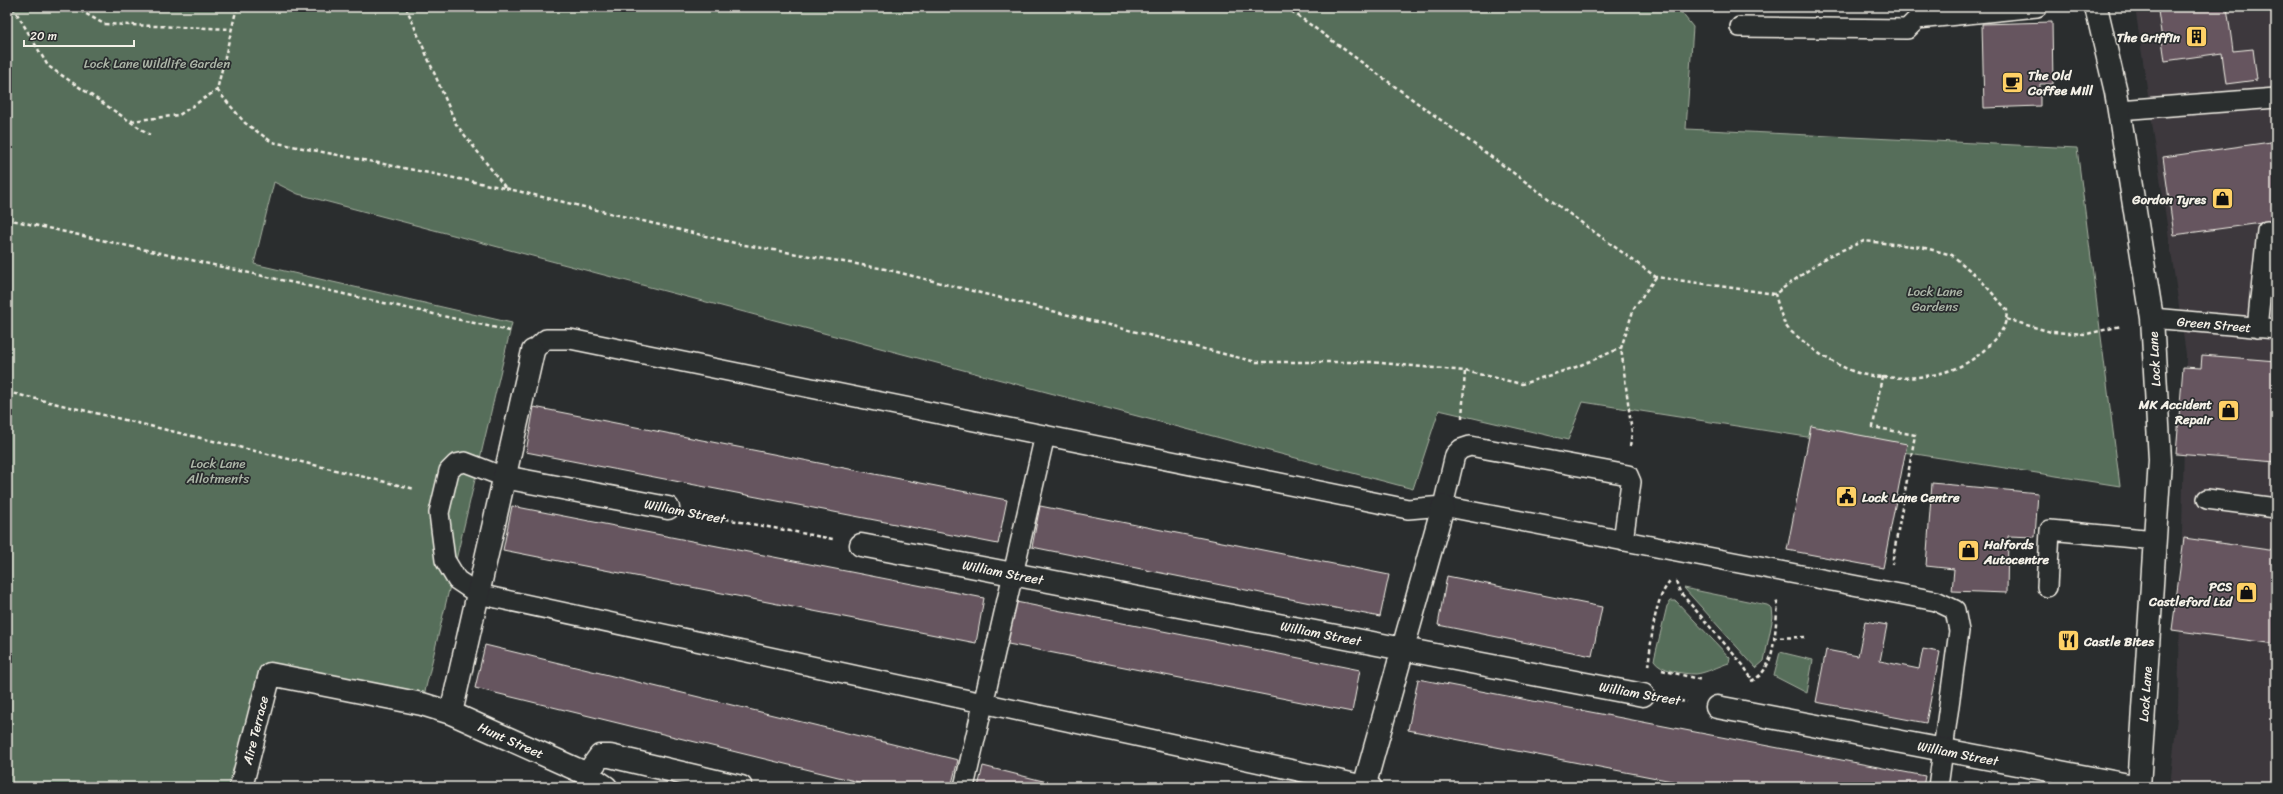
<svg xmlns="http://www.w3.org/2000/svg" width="2283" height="794" font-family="Sriracha,sans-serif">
  <rect width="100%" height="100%" fill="#2a2d2e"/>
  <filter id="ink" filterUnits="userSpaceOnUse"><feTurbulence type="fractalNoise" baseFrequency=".025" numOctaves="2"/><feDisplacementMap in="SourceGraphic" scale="8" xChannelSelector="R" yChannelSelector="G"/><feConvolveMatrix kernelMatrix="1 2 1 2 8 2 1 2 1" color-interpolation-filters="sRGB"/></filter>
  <g filter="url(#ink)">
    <!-- built -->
    <path fill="#3c393d" d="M2135,7H2276V787H2170L2178,707L2186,354Z"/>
    <!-- green -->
    <path fill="#576e5a" stroke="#a6b0a1" d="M7,7H1677L1693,27L1686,129L2077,148L2120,486L1583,402L1568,440L1439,410L1413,489L298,194L274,182L254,264L512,323L422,704L270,674L240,787H7Z
      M1684,588L1767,605L1772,608L1773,617L1764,661L1756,668Z
      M1671,601H1676L1730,658L1729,663C1719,666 1706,673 1696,674C1683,674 1661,671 1654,660L1667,606Z
      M1780,652L1813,660L1807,693L1774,676Z"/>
    <!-- building -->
    <path fill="#66555f" stroke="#f4f1e8" d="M2192,7H2227L2233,51L2253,49L2257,80L2226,84L2222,53L2165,61L2158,11Z
      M2052,22L2053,84H2040V106L1984,108L1982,24Z
      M2271,142L2276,177V221L2174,235L2163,157Z
      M2202,355L2276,361V462L2176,454L2183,367L2201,368Z
      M534,407L1007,500L998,544L526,452Z
      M1811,426L1907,444L1883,568L1787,550Z
      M1932,483L2038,493L2035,537L2008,536L2007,593L1952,591L1954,569L1926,566Z
      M512,506L984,598L976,643L503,550Z
      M1040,506L1389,575L1380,617L1032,547Z
      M2184,538L2276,551V644L2172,630Z
      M1447,576L1602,607L1592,656L1438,625Z
      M1011,601L1360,670L1352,712L1003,643Z
      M1865,621L1887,625L1880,661L1919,669L1923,649L1940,652L1926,723L1816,702L1826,650L1858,656Z
      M485,645L958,760L951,787H879L475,688Z
      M1418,679L1925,776L1923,787H1703L1408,730Z
      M983,766L1067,787H978Z"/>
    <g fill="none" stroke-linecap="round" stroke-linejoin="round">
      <defs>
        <path id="lane" d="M1740,27L1907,29L1917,19L2037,7
          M2119,110L2276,98
          M2152,318L2276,329
          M2257,328L2267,231
          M533,351L546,339H570L1408,509L1443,506L1936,601L1955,610L1959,631L1938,787
          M504,477L465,462L456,464L449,471L439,513L445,560L457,580L478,594L1372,787
          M2207,499L2276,508
          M1443,506L1455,455L1461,449L1470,446L1628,475L1631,482L1623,541
          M2047,587L2050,530L2155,540
          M964,787L1045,435"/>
        <path id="street" d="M504,477L668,508
          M861,545L1643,695
          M1717,707L2139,787
          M451,713L533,351
          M587,774L600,756H610L741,787
          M241,787L270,674L422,704L451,713L587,774L606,787
          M1364,787L1443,506"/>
        <path id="primary" d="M2096,7L2116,92L2152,318L2160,460L2139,787"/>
      </defs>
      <!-- lane casing -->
      <use href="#lane" stroke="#f4f1e8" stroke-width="22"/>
      <!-- street casing -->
      <use href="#street" stroke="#f4f1e8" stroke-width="25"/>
      <!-- primary casing -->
      <use href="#primary" stroke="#f4f1e8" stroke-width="25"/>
      <!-- path -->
      <path stroke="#f4f1e8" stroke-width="2.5" stroke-dasharray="4 3" stroke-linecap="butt" d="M13,7L48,66L150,135
        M74,7L104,24L232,29
        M406,7L456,124L505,187
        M1286,7L1656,277L1775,294L1828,256L1864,241L1921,247L1952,255L1980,279L2007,310C2006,328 2002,331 1990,344C1961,377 1914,381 1872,376C1848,373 1822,357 1804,342C1799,337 1790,332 1786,326C1781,317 1778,304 1775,294
        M217,90L245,123L272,142L505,188L739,244L885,269L1256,362H1371L1465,371L1522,384L1576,367L1621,348
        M131,121L179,115L217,90L237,7
        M7,219L510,331
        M2006,319L2051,332L2087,334L2121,326
        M1882,376L1873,427L1915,435L1892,564
        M7,392L415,489
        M1462,418L1465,371
        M1630,446L1632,433L1621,348L1634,308L1656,277
        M698,514L833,539
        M1676,581L1680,592L1743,665L1753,681
        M1773,638L1805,637
        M1648,666C1652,641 1653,597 1672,580
        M1662,670L1702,680
        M1751,681C1777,670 1774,630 1778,606L1776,600
        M1673,700L1687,702"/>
      <!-- lane -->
      <use href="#lane" stroke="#2a2d2e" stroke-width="19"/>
      <!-- street -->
      <use href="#street" stroke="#2a2d2e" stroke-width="22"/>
      <!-- primary -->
      <use href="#primary" stroke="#2a2d2e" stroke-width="22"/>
    </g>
  </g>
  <!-- icons -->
  <defs>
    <symbol id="building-square" viewBox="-11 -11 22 22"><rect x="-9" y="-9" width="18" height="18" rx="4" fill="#ffd166" stroke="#2a2d2e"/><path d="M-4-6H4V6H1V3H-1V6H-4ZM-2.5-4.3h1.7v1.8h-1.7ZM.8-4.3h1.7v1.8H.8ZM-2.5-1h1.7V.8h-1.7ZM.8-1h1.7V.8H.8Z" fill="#111"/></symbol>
    <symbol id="cafe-square" viewBox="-11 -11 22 22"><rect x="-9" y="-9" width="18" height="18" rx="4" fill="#ffd166" stroke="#2a2d2e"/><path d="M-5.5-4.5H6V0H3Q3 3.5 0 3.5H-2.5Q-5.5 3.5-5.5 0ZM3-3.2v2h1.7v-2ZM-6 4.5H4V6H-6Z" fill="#111"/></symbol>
    <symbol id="shop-square" viewBox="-11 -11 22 22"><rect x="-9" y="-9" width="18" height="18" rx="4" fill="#ffd166" stroke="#2a2d2e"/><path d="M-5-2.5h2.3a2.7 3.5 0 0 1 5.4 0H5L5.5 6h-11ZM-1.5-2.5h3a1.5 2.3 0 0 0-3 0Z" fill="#111"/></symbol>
    <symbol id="civic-square" viewBox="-11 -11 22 22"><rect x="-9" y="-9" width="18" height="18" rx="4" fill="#ffd166" stroke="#2a2d2e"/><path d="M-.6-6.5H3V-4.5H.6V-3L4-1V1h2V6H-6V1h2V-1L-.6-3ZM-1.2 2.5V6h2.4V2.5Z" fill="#111"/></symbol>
    <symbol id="restaurant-square" viewBox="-11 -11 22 22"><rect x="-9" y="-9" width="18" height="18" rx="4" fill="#ffd166" stroke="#2a2d2e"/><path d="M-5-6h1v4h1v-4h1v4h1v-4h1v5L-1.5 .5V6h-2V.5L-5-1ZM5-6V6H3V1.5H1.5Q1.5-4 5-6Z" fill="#111"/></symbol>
  </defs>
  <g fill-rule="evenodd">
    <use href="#building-square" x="2184" y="24" width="25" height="25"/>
    <use href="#cafe-square" x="2000" y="70" width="25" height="25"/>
    <use href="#shop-square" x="2210" y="186" width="25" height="25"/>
    <use href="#shop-square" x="2216" y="398" width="25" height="25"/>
    <use href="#civic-square" x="1834" y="484" width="25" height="25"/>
    <use href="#shop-square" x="1956" y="538" width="25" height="25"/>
    <use href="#shop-square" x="2234" y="580" width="25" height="25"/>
    <use href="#restaurant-square" x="2056" y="628" width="25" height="25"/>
  </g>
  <g text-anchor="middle" stroke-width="3.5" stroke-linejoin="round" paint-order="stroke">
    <!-- poi labels -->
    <g font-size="13" font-weight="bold" fill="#f4f1e8" stroke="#2a2d2e" text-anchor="end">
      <text x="2180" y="42">The Griffin</text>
      <text x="2028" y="80" text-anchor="start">The Old<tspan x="2028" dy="15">Coffee Mill</tspan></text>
      <text x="2206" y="204">Gordon Tyres</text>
      <text x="2212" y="409">MK Accident<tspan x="2212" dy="15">Repair</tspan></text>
      <text x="1862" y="502" text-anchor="start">Lock Lane Centre</text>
      <text x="1984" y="549" text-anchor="start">Halfords<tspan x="1984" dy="15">Autocentre</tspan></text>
      <text x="2232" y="591">PCS<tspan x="2232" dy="15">Castleford Ltd</tspan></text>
      <text x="2084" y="646" text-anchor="start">Castle Bites</text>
    </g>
    <!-- park labels -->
    <g font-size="13" fill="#adb6a8" stroke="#2a2d2e">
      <text x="157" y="68">Lock Lane Wildlife Garden</text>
      <text x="1935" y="296">Lock Lane<tspan x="1935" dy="15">Gardens</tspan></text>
      <text x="218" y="468">Lock Lane<tspan x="218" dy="15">Allotments</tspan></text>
    </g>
    <!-- street labels -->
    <g font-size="13" fill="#f4f1e8" stroke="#2a2d2e">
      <text transform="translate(2214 324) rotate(5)" y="5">Green Street</text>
      <text transform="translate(2154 359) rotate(-93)" y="5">Lock Lane</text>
      <text transform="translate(685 511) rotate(11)" y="5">William Street</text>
      <text transform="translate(1003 572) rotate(11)" y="5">William Street</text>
      <text transform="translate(1321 633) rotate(11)" y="5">William Street</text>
      <text transform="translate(1640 693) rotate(10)" y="5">William Street</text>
      <text transform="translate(2145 694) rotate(-86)" y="5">Lock Lane</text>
      <text transform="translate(255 730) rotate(-76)" y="5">Aire Terrace</text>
      <text transform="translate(511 740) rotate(24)" y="5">Hunt Street</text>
      <text transform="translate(1958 753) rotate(11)" y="5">William Street</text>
    </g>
  </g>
  <!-- margin -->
  <rect width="2283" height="794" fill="none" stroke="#2a2d2e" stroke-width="24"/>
  <rect x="12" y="12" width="2259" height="770" fill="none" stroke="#f4f1e8" stroke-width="1.5" filter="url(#ink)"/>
  <!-- scale -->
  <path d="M24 40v6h110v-6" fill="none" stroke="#f4f1e8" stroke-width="2"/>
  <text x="30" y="40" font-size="12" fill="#f4f1e8" stroke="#2a2d2e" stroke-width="3" paint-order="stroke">20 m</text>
</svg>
